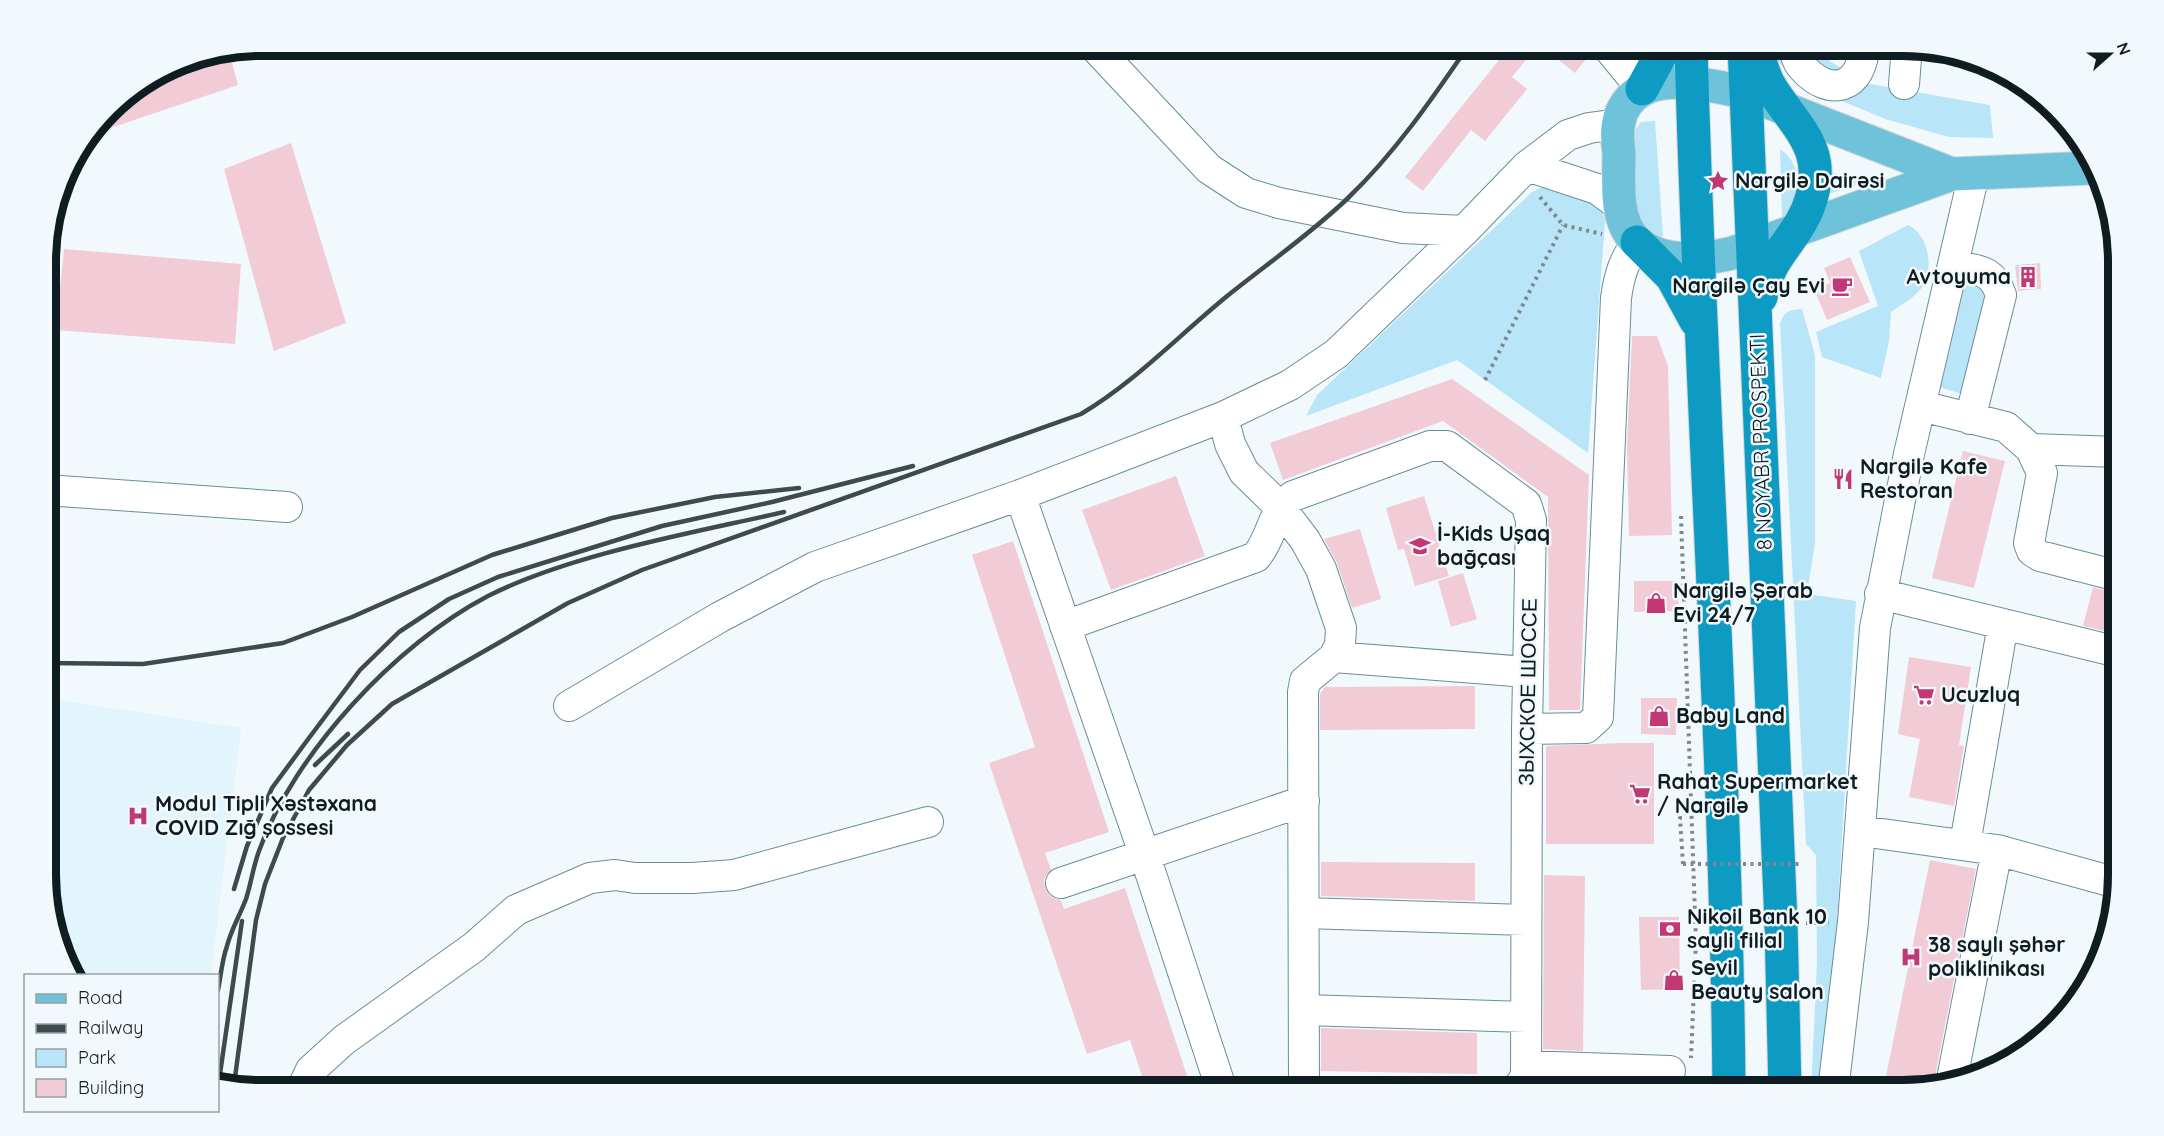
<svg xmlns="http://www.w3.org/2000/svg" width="2164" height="1136" font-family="Quicksand,sans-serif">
  <rect width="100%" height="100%" fill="#f2f9fc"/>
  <!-- built -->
  <path fill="#e2f4fc" d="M46,698L241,728L211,975H74L47,904Z"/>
  <!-- green -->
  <path fill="#b8e5f7" d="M1776,45H1814L1817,53L1865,83L1990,105L1993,138L1949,137L1885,119L1797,82L1777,60Z
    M1655,121L1663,236H1648L1636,224L1631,136L1641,122Z
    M1780,149C1804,165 1804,202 1782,219Z
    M1829,172L1870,181L1828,194Z
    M1550,183L1601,205L1605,221L1588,453L1457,360L1306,416L1317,395L1532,192Z
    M1908,225C1930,235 1936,275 1918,292C1911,300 1900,305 1891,312L1889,341L1881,378L1822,357L1816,332L1878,306L1859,251Z
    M1961,283L1986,290L1962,394L1939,387Z
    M1802,309L1815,355V543L1807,594L1856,601L1835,956L1819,1091H1811L1817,962L1816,855L1806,844L1780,324C1784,311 1789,310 1802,309Z"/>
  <!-- building -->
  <path fill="#f1cbd6" d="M1511,45H1538L1512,77L1527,89L1485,141L1471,130L1423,191L1405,177Z
    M1540,45H1580L1591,53L1575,73Z
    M229,51L238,85L90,135L118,99L178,61Z
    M291,143L346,323L274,351L224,169Z
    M64,249L241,264L235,344L56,330Z
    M1850,257L1870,302L1827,320L1814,289L1830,283L1824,268Z
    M2040,263L2041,289L2018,291L2015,265Z
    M1632,336H1657L1668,366L1672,535L1629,536L1627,445Z
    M1452,379L1589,475L1580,710H1549L1548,497L1443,421L1283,480L1270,443Z
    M1963,451L2005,461L1974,588L1932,578Z
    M1176,476L1205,556L1111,590L1082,510Z
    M1424,496L1449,576L1415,586L1404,549L1398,550L1386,508Z
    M1360,529L1381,599L1352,608L1337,563L1324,539Z
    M1013,541L1109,832L1045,853L1051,870L1044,879L1045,888L1050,896L1061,900L1064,909L1125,888L1192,1091H1147L1130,1040L1087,1054L989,763L1035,747L972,555Z
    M1463,573L1477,619L1451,627L1438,581Z
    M1634,581H1677L1679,611L1634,612Z
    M2093,587L2118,594V634L2083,626Z
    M1909,657L1971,667L1959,745L1964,746L1954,806L1909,797L1920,739L1898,734Z
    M1475,686V729L1320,730V694L1325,687Z
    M1641,698H1677L1676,735L1641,734Z
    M1623,743H1654V844H1546V746Z
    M1930,860L1976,869L1935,1076L1936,1084L1917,1091H1883Z
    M1321,862L1475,863V901L1321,896Z
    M1544,875L1585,876L1583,1051L1543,1049Z
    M1639,917H1679L1680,989L1641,990Z
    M1321,1028L1477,1033V1074L1321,1071Z
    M1547,1084L1583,1085V1091H1548Z"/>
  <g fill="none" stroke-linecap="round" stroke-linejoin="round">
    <defs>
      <path id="minor" d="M1093,45L1209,169L1246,193L1279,203L1403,228L1464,231
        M1606,45L1642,89
        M1793,45C1795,52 1797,62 1802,67C1830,99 1863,88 1864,45
        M1904,84L1907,46
        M1527,166L1597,189L1620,206
        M1953,265C1978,271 1992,268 2001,295L1970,419
        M1921,406L2006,427L2031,449L2042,473L2029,543L2032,551L2040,556L2118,576
        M2031,449L2118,452
        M46,490L287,507
        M1880,594L2118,652
        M1065,626L1256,557C1274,535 1270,514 1293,496L1430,446H1447L1526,504L1531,520L1527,729L1526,1074L1522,1083L1514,1091
        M1334,657L1527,672
        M569,706L720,617L815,567L1020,495
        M1527,729L1586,728L1598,717L1616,298C1619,276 1624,260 1637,242
        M1861,831L1997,850L2117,883
        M1965,844L2003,624
        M1061,883L1304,801
        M1305,913L1526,920
        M1305,1010L1526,1017
        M1526,1066L1670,1071
        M1952,1079L1997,850
        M301,1091L311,1070L344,1040L474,947L516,910L590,878L615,875L635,878H693L734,875L928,822
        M1222,1091L1145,856L1020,495L1223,417
        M1304,1091L1303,692L1305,681L1334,657L1340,645L1341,628L1321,569L1305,540L1279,506L1244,472L1230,444L1223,417L1290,385L1336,354L1464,231L1527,166L1568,135L1589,128L1618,124
        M1833,1091L1853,922L1875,628L1909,454L1974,174"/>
      <path id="major" d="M1952,174L1745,93C1718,86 1668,75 1642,90C1630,96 1621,109 1619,122C1616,132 1618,144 1619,154C1619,182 1614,221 1637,242C1662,265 1703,260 1733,253L1952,174L2093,168"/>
      <path id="highway" d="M1691,45C1700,394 1726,742 1729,1091
        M1744,45L1781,923L1785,1091
        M1755,45C1760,60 1763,75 1771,88C1798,130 1830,151 1808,208C1794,243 1769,255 1761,297
        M1642,89L1666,45
        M1637,242L1672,277L1696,321"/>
    </defs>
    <!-- minor casing -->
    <use href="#minor" stroke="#6a8d9b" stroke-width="32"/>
    <!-- major casing -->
    <use href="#major" stroke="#d4d6d7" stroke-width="35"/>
    <!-- highway casing -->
    <use href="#highway" stroke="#d4d6d7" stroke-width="35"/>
    <!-- path -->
    <path stroke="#7d888c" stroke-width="4" stroke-dasharray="3 4.5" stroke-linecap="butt" d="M1540,197L1563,225L1602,234
      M1485,380L1563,225
      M1681,516L1696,942L1691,1058
      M1683,864L1680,818H1686
      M1806,923H1829"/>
    <!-- minor -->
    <use href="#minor" stroke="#fff" stroke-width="30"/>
    <!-- major -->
    <use href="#major" stroke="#6ec3db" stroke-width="33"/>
    <!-- highway -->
    <use href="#highway" stroke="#0e9bc3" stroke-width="33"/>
    <!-- rail -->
    <path stroke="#3d4a4f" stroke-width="4.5" d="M46,663L143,664L283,643L352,617L492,555L547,538L612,518L715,497L799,488
      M315,765L348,734
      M234,889L247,846L272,788L306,742L360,670L399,632L449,599L498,577L662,526L772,502L913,466
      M218,990C221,975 222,960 227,946C231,930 240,915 246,899C251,884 253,867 259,851C294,753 396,644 488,596C571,554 692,533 784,512
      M219,1081L242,921
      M234,1085L256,920L265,884L283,838L309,790L347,745L392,704L568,603L642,570L1081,414C1136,381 1177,337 1226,297C1267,264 1309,235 1347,199C1395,153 1432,99 1469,45"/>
    <!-- path-bridge -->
    <path stroke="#7d888c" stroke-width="4" stroke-dasharray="3 4.5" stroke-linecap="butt" d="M1683,864H1803"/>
  </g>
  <!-- icons -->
  <defs>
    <symbol id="sight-bare" viewBox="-9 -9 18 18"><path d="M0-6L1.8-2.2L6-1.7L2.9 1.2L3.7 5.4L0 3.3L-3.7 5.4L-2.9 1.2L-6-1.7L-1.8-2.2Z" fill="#c13874" stroke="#f2f9fc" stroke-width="2.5" paint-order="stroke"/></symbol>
    <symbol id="building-bare" viewBox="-9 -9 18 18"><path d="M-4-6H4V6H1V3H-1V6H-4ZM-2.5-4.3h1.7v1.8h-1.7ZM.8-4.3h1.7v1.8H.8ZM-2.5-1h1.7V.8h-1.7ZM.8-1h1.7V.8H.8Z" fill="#c13874" stroke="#f2f9fc" stroke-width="2.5" paint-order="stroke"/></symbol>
    <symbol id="cafe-bare" viewBox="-9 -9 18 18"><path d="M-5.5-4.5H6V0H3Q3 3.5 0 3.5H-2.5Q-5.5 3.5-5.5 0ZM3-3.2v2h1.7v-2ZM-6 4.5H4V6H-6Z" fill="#c13874" stroke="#f2f9fc" stroke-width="2.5" paint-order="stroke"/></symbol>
    <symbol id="restaurant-bare" viewBox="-9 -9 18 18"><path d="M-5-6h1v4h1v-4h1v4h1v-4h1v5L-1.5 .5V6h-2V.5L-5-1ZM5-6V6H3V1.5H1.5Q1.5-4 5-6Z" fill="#c13874" stroke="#f2f9fc" stroke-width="2.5" paint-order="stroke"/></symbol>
    <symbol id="school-bare" viewBox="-9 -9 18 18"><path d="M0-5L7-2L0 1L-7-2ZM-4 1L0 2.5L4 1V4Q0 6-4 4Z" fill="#c13874" stroke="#f2f9fc" stroke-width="2.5" paint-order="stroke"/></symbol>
    <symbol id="shop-bare" viewBox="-9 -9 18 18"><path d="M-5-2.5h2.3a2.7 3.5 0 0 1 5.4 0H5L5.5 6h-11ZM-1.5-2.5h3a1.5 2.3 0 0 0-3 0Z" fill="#c13874" stroke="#f2f9fc" stroke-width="2.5" paint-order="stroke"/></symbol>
    <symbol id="supermarket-bare" viewBox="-9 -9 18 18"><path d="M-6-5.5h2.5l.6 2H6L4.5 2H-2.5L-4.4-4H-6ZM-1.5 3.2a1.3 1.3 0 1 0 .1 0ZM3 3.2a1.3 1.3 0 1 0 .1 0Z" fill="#c13874" stroke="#f2f9fc" stroke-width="2.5" paint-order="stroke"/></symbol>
    <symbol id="hospital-bare" viewBox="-9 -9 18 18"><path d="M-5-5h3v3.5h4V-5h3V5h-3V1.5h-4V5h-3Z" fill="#c13874" stroke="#f2f9fc" stroke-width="2.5" paint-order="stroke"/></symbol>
    <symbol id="bank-bare" viewBox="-9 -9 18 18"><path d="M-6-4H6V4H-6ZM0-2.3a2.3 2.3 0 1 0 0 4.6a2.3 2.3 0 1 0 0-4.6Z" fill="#c13874" stroke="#f2f9fc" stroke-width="2.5" paint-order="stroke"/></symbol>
  </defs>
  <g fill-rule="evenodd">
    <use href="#sight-bare" x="1703" y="166" width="30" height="30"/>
    <use href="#building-bare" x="2013" y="262" width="30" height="30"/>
    <use href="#cafe-bare" x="1827" y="271" width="30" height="30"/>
    <use href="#restaurant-bare" x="1828" y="464" width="30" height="30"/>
    <use href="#school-bare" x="1405" y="531" width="30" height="30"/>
    <use href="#shop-bare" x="1641" y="588" width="30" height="30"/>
    <use href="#supermarket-bare" x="1909" y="680" width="30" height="30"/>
    <use href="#shop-bare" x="1644" y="701" width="30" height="30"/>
    <use href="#supermarket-bare" x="1625" y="779" width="30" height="30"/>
    <use href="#hospital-bare" x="123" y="801" width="30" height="30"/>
    <use href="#bank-bare" x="1655" y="914" width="30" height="30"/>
    <use href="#hospital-bare" x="1896" y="942" width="30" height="30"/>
    <use href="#shop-bare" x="1659" y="965" width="30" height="30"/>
  </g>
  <g text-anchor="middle" stroke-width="5" stroke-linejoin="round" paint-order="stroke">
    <!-- poi labels -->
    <g font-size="21" font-weight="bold" fill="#0f1d22" stroke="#f2f9fc" text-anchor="start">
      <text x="1735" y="188">Nargilə Dairəsi</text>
      <text x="2011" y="284" text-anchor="end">Avtoyuma</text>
      <text x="1825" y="293" text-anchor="end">Nargilə Çay Evi</text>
      <text x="1860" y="474">Nargilə Kafe<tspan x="1860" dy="24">Restoran</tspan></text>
      <text x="1437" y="541">İ-Kids Uşaq<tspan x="1437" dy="24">bağçası</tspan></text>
      <text x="1673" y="598">Nargilə Şərab<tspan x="1673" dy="24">Evi 24/7</tspan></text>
      <text x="1941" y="702">Ucuzluq</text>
      <text x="1676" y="723">Baby Land</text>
      <text x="1657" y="789">Rahat Supermarket<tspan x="1657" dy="24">/ Nargilə</tspan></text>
      <text x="155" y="811">Modul Tipli Xəstəxana<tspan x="155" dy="24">COVID Zığ şossesi</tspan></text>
      <text x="1687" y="924">Nikoil Bank 10<tspan x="1687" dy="24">sayli filial</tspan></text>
      <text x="1928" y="952">38 saylı şəhər<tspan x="1928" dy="24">poliklinikası</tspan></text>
      <text x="1691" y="975">Sevil<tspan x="1691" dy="24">Beauty salon</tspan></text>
    </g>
    <!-- street labels -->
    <g font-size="21" fill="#0f1d22" stroke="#f2f9fc">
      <text transform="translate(1761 442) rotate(-92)" y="7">8 NOYABR PROSPEKTI</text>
      <text transform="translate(1528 692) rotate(-89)" y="7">ЗЫХСКОЕ ШОССЕ</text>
    </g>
  </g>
  <!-- crop -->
  <path d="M0 0H2164V1136H0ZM261 56H1903A205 205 0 0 1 2108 261V875A205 205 0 0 1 1903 1080H261A205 205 0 0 1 56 875V261A205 205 0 0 1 261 56Z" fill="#f2f9fc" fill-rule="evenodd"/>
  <path fill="none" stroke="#0f1d22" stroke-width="8" d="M261 56H1903A205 205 0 0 1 2108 261V875A205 205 0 0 1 1903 1080H261A205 205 0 0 1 56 875V261A205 205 0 0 1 261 56Z"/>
  <!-- legend -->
  <rect x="24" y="974" width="195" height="138" fill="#f2f9fc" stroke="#97a1a5" stroke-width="1.5"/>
  <rect x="36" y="994" width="30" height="9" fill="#6ec3db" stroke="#97a1a5" stroke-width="1.5"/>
  <text x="78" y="1004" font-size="18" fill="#0f1d22">Road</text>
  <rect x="36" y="1024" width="30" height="9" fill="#3d4a4f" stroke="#97a1a5" stroke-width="1.5"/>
  <text x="78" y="1034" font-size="18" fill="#0f1d22">Railway</text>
  <rect x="36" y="1049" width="30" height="18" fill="#b8e5f7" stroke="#97a1a5" stroke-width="1.5"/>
  <text x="78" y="1064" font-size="18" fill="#0f1d22">Park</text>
  <rect x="36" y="1079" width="30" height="18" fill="#f1cbd6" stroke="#97a1a5" stroke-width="1.5"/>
  <text x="78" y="1094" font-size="18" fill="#0f1d22">Building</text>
  <!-- north arrow -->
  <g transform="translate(2110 54) rotate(69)" stroke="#f2f9fc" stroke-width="4.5" paint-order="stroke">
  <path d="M0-4.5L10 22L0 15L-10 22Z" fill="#0f1d22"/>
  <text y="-9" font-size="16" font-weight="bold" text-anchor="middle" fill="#0f1d22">N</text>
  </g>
</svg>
